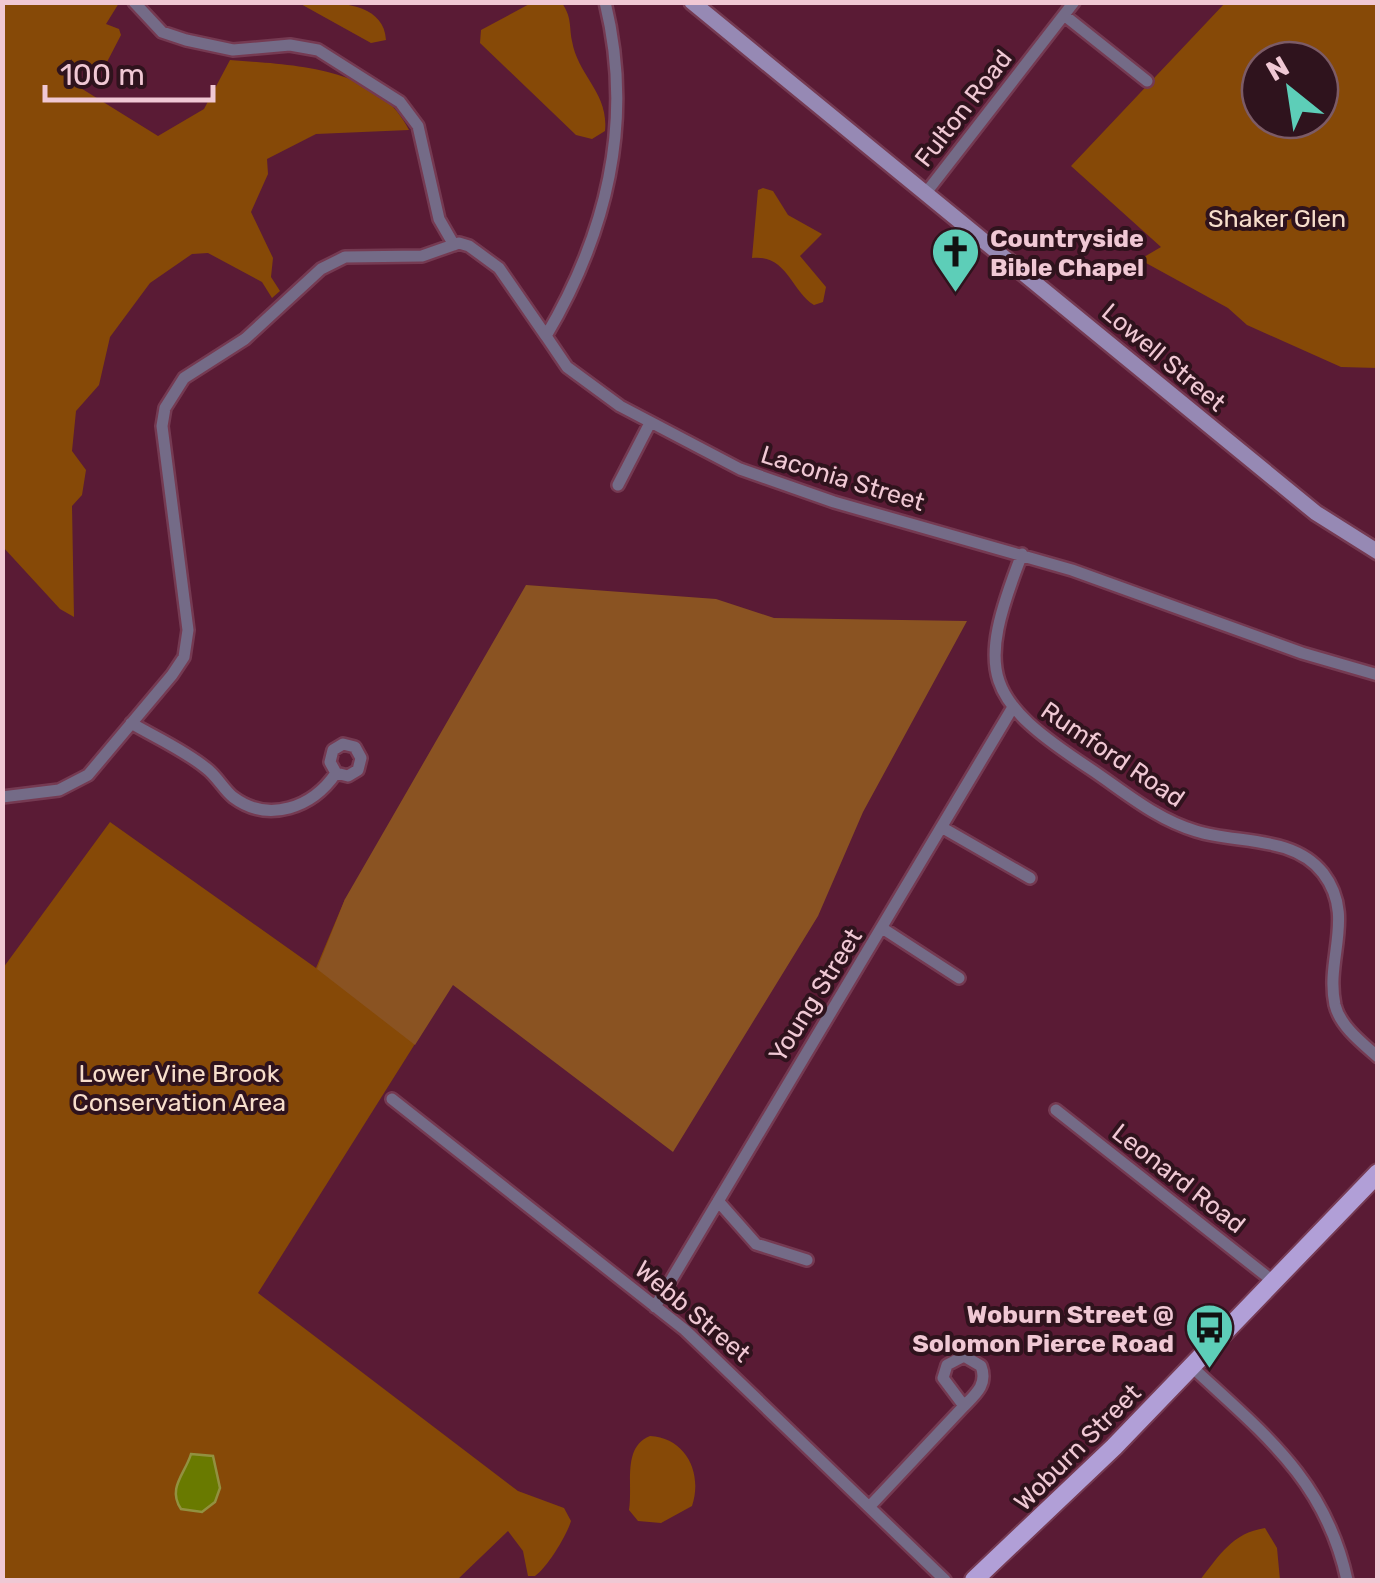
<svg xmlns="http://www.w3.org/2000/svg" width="1380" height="1583" font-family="Rubik,sans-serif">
  <rect width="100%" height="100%" fill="#5a1b35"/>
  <!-- green -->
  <path fill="#864907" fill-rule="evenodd" d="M533,2L562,3C572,18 569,25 572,41C578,76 609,93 605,131L592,139L576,135L480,43L481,30Z
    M2,3H119L106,24L119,29L121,35L107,62L80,67L71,82L158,136L204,109L230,60C291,65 378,66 409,130L316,134L267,159L268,174L251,212L273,258L271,277L280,291L272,298L262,282L208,253L192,254L150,283L110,337L99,385L76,411L72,451L86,470L82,495L72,506L74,617L60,609L3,547Z
    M299,3C330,2 384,0 386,40L371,43Z
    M1225,3H1377V368L1341,367L1247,325L1228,308L1146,263L1144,257L1161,247L1071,166ZM1260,60H1320V120H1260Z
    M763,188L773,191L788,215L822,234L800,256L826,287L823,302L814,305C791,291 787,254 752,258L758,190Z
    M110,822L316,968L345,899L459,974L258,1293L518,1491L564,1508L571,1521C567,1535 547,1568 535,1576H528L523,1551L508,1531L457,1580H3V968Z
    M650,1436C686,1438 703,1473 692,1506L661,1523L638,1521L629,1510C633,1484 622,1447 650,1436Z
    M1265,1528L1277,1548L1280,1580H1200C1219,1556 1232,1533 1265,1528Z"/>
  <!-- forest -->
  <path fill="#8a5322" d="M526,585L716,599L774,618L967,621L863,812L818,916L673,1152L453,985L415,1045L317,969L345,899Z"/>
  <!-- water -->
  <path fill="#697a00" stroke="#929140" stroke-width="2.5" d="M191,1454L213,1456L220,1488L215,1502L202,1512L181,1509C167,1488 185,1474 191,1454Z"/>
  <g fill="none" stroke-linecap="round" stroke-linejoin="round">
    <defs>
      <path id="minor" d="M134,2L162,32L186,40L233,50L290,45L318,50L400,102L418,126L439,219L454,245
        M605,2C634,120 607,233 546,336L567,367L620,406L740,469L834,502L1072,570L1302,653L1378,675
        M1064,15L1147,81
        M925,194L1074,2
        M618,485L650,423
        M1022,554C975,675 984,699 1092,770C1126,793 1156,819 1196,831C1237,844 1293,835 1323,873C1356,916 1325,958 1335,1005C1340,1026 1362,1043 1378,1057
        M131,723C155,737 184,750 206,768C217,776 223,789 233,797C269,824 313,807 336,773L330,762L333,750L343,744L355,747L361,758L358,770L348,776L336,773
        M2,797L59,790L88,775L172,675L184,657L188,630L162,426L165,408L184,378L245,339L321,269L345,257L422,256L459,243L469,246L499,268L546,336
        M943,828L1030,878
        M882,928L959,978
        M392,1099L685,1330L945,1580
        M1056,1110L1274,1282
        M718,1201L756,1244L807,1260
        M655,1307L1013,707
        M1192,1367C1263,1433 1326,1481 1347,1580
        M870,1506L964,1406C976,1394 988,1384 981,1366L964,1356L947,1365L943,1378L964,1406"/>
      <path id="secondary" d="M692,2L1316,513L1378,552"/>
      <path id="primary" d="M974,1580L1114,1447L1378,1173"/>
    </defs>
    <!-- minor casing -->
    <use href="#minor" stroke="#753a52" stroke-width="16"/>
    <!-- secondary casing -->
    <use href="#secondary" stroke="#753a52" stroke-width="20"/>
    <!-- primary casing -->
    <use href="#primary" stroke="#753a52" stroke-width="22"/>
    <!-- minor -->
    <use href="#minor" stroke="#746b87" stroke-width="11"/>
    <!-- secondary -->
    <use href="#secondary" stroke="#9689b4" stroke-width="15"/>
    <!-- primary -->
    <use href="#primary" stroke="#b19fd7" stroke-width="18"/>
  </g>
  <!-- icons -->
  <defs>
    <symbol id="church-pin" viewBox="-11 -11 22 30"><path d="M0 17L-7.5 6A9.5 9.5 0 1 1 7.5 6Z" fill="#5dceb8" stroke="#2f131d"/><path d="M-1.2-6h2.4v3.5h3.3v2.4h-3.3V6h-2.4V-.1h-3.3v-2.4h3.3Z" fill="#111"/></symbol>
    <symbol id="bus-pin" viewBox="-11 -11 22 30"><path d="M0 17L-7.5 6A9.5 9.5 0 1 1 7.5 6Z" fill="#5dceb8" stroke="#2f131d"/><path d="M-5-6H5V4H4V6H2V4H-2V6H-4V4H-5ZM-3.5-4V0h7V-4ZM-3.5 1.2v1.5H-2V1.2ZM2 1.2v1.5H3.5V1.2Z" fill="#111"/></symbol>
  </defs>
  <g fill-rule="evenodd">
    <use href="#church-pin" x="928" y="224" width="55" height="75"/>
    <use href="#bus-pin" x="1182" y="1300" width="55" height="75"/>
  </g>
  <g text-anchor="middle" stroke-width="8" stroke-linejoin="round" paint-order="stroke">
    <!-- street labels -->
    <g font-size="25" fill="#f0c8d4" stroke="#2f131d">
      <text transform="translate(963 108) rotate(-52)" y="9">Fulton Road</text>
      <text transform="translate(1164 357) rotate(40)" y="9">Lowell Street</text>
      <text transform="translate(843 478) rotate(17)" y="9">Laconia Street</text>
      <text transform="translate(1113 754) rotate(34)" y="9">Rumford Road</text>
      <text transform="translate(815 995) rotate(-58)" y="9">Young Street</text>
      <text transform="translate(1179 1178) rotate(38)" y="9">Leonard Road</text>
      <text transform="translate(693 1311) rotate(40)" y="9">Webb Street</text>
      <text transform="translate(1077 1447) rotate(-45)" y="9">Woburn Street</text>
    </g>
    <!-- park labels -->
    <g font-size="25" fill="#f7decb" stroke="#2f131d">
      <text x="1277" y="227">Shaker Glen</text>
      <text x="179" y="1082">Lower Vine Brook<tspan x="179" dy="29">Conservation Area</tspan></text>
    </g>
    <!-- poi labels -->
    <g font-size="25" font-weight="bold" fill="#f0c8d4" stroke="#2f131d" text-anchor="start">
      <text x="990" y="247">Countryside<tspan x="990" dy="29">Bible Chapel</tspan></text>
      <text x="1174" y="1323" text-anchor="end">Woburn Street @<tspan x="1174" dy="29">Solomon Pierce Road</tspan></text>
    </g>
  </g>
  <!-- border -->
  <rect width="1380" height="1583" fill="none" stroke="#f0c8d4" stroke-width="10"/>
  <!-- north arrow -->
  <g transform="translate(1290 90) rotate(330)"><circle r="48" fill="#2f131d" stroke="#7c5b66" stroke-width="2.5"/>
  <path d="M0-8L18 38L0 25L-18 38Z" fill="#5dceb8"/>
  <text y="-15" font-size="28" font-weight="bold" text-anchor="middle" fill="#f0c8d4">N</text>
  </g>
  <!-- scale -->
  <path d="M45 85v15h168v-15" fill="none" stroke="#f0c8d4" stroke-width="5"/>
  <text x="60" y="85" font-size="30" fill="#f0c8d4" stroke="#2f131d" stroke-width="8" paint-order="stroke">100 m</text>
</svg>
